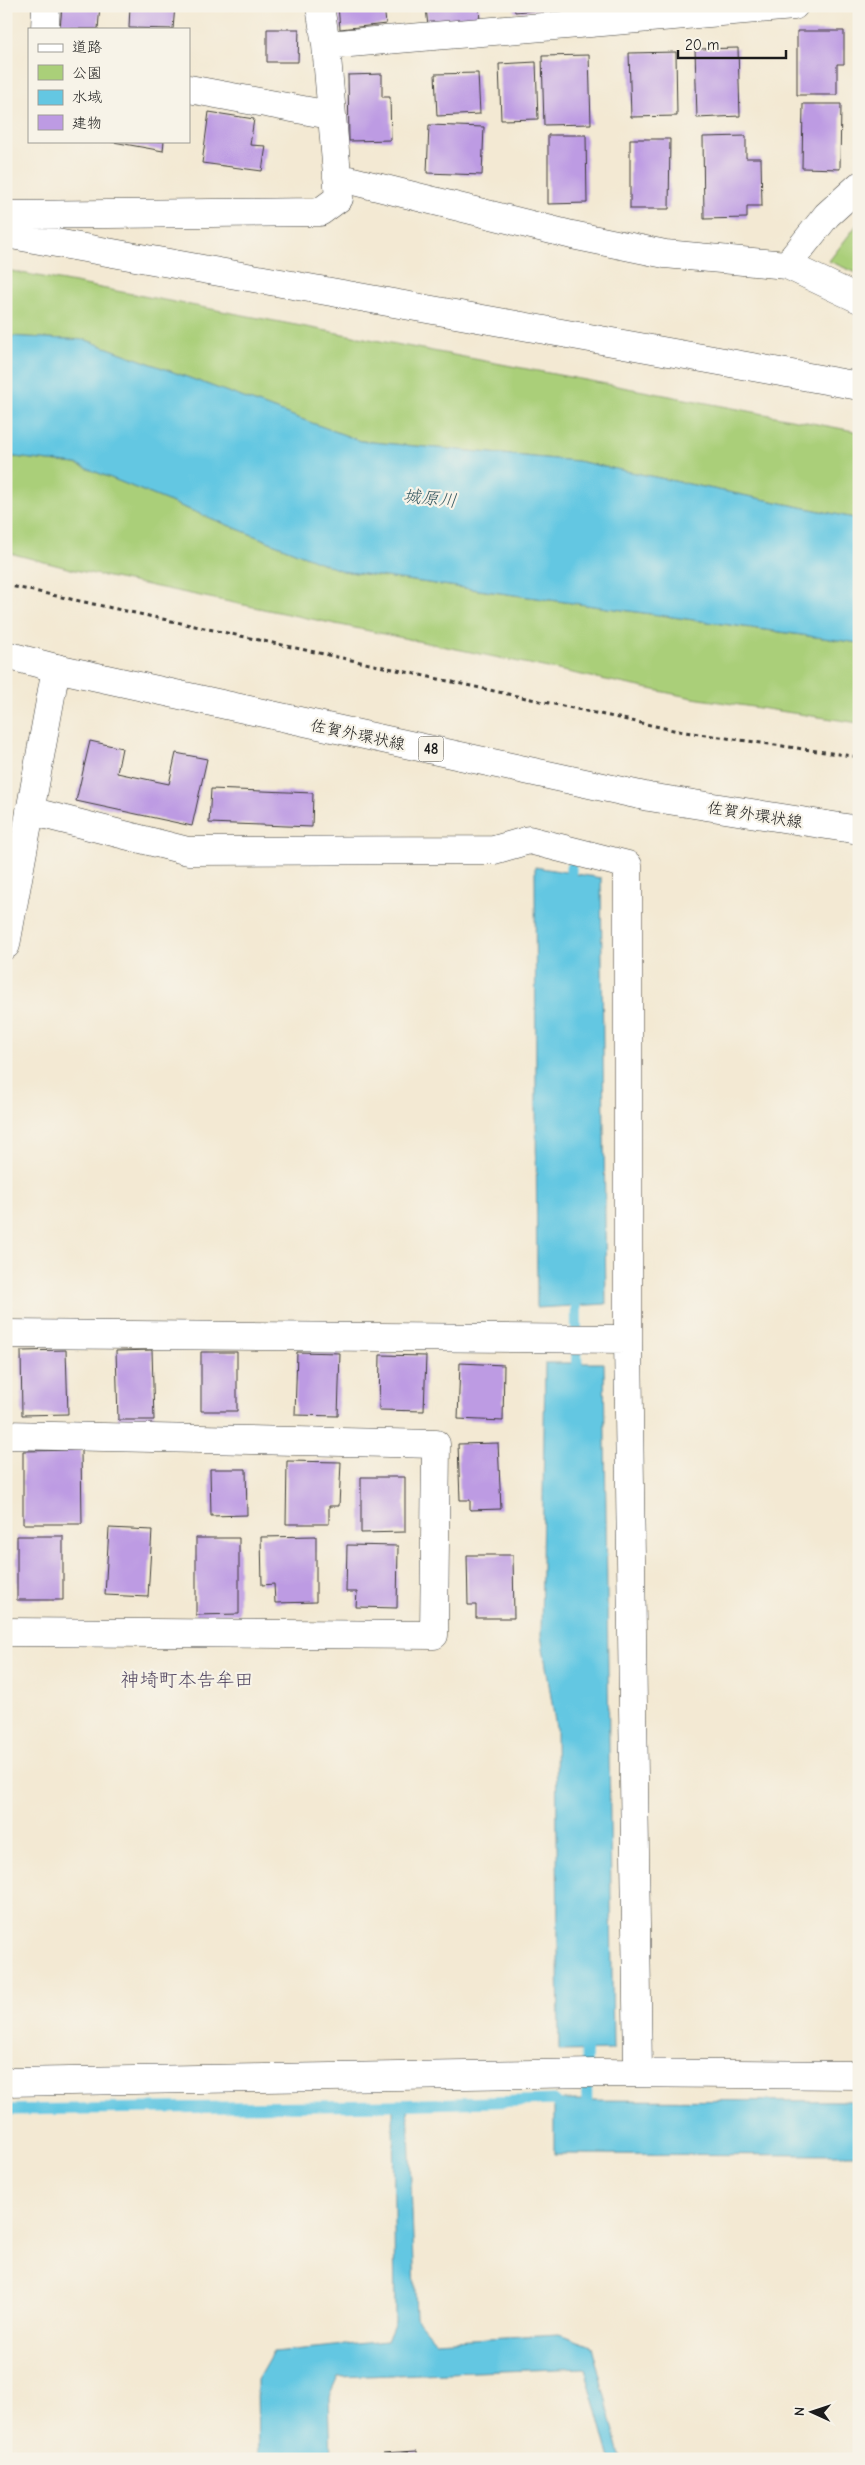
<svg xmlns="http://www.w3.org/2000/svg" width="865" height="2465" font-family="'Comic Neue','Klee One',sans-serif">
  <rect width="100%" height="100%" fill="#f7f3e8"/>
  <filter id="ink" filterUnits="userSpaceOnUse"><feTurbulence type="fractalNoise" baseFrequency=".02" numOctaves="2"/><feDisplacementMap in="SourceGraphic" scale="10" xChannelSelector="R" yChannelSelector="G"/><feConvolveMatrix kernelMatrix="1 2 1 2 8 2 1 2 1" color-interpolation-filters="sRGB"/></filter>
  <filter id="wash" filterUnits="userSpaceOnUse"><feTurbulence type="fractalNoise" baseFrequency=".0096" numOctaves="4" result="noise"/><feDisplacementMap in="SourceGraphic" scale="20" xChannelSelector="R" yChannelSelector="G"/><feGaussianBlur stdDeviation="1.12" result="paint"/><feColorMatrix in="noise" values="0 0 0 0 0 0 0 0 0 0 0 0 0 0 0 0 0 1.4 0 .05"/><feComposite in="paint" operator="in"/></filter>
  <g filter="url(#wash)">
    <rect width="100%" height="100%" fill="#f3e9d3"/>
    <!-- green -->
    <path fill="#aacf79" stroke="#63764a" d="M859,222V274L829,261Z
      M6,270L859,432V519L577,461L361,441L86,340L6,336Z
      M6,456L76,464L342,571L859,643V723L693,698L75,570L6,552Z"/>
    <!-- water -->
    <path fill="#64c7e2" stroke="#40727f" d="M6,336L86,340L361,441L577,461L859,519V643L342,571L76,464L6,456Z
      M535,867L601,878L606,1304L537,1308Z
      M545,1363H604L613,2050L559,2051L556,1728L541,1635Z
      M554,2100L859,2101V2155L554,2154Z
      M408,2104L416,2318L435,2341L559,2334L592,2346L621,2459H610L585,2368L338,2377L329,2397L331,2459H258L257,2380L273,2352L387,2341L395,2322L393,2105Z"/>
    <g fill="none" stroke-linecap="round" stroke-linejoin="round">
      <!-- stream -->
      <path stroke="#64c7e2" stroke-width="11" d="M571,868V887
        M576,1291L577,1377
        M586,2036L587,2115
        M6,2110L393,2105L554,2100L565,2110"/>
    </g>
    <g id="blocks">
      <!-- building -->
      <path fill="#bd9be3" d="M62,6H100L98,29H60Z
        M130,6H175L173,29L129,28Z
        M338,6H384L386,24L340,29Z
        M426,6H479L480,23L428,28Z
        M514,6H556V8L515,12Z
        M267,29H299L298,62H267Z
        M797,31H844V64H837V95H797Z
        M738,48L740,116L697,118L695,49Z
        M676,52L677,116L631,117L629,53Z
        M589,55L591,124L544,125L542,56Z
        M536,62L538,119L501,120L499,64Z
        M478,73L480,114L437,116L435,74Z
        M382,74V97H390L391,140L349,141L348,75Z
        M803,104H841L840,169L802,168Z
        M209,112L254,119L250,145L266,146L262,171L202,163Z
        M429,125L484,127L482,175L427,173Z
        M548,135H586L587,203L548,204Z
        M746,136V158H761L762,206H747V218L704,219L703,137Z
        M630,139H670L669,209H630Z
        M108,141H164L163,151Z
        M90,741L122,748L117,773L169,784L176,753L207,759L192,826L76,801Z
        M211,789L313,793L312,827L209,823Z
        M66,1350L68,1414L22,1415L21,1351Z
        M152,1350L154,1420H118L116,1351Z
        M201,1352H237V1411H201Z
        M297,1352L340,1353L338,1416L295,1415Z
        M380,1355L426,1356L424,1411L379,1410Z
        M460,1363L504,1365L503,1421L458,1419Z
        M498,1443L501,1509L470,1510V1500H460L458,1444Z
        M81,1450L82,1524H23V1451Z
        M287,1461L341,1462L339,1506H329V1524H286Z
        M210,1469H246L247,1515L211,1516Z
        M361,1477H405V1532L361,1533Z
        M109,1528L152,1530L148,1597L105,1595Z
        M17,1536H63V1600H17Z
        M316,1536V1602L275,1603L274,1584L262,1585L261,1537Z
        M196,1538H239V1614L196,1615Z
        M347,1545L398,1546L397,1608L356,1607L357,1592H346Z
        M467,1555H513L514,1618H476V1605H468Z
        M417,2451V2459H383V2453Z"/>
    </g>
  </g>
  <g filter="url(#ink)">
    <use href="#blocks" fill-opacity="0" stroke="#3c3b37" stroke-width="1"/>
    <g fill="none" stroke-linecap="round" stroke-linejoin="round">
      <defs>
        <path id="minor" d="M45,29L46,6
          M326,45L794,6
          M189,89L330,115
          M337,177L572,235L665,254L787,265L827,215L859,186
          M6,215L320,212L339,198L326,45L320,6
          M6,234L859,386
          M787,265L859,299
          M30,811L188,851L494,850L529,840L628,865V1339L638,2072
          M6,945L56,668
          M6,1334L628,1339
          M6,1435L436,1444L434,1635L6,1632
          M6,2082L597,2073L859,2075"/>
        <path id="primary" d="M6,655L56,668L649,797L859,830"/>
      </defs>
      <!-- minor casing -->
      <use href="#minor" stroke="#3c3b37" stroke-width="29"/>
      <!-- primary casing -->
      <use href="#primary" stroke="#3c3b37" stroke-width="29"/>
      <!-- path -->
      <path stroke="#3c3b37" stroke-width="3" stroke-dasharray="4 4" stroke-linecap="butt" d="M6,585L678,731L859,757"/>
      <!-- minor -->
      <use href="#minor" stroke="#fff" stroke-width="28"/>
      <!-- primary -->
      <use href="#primary" stroke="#fff" stroke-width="28"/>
    </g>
  </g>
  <g text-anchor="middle" stroke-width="4.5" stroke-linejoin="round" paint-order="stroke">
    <!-- shield labels -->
    <rect fill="#f7f3e8" stroke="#5e5c59" stroke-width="1" x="418.5" y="736.5" width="25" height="25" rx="4"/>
    <g font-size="15" font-weight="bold" fill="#1c1c1c">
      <text x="431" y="754">48</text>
    </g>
    <!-- street labels -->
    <g font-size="16" fill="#1c1c1c" stroke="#f7f3e8">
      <text transform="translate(358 734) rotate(12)" y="6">佐賀外環状線</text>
      <text transform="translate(755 814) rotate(9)" y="6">佐賀外環状線</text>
    </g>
    <!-- water labels -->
    <g font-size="18" font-style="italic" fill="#355861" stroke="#f7f3e8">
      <text transform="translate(430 498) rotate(6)" y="6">城原川</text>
    </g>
    <!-- quarter labels -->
    <g font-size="19" fill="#544862" stroke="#f7f3e8">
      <text x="187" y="1686">神埼町本告牟田</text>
    </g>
  </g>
  <!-- margin -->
  <rect width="865" height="2465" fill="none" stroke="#f7f3e8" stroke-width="25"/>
  <!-- legend -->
  <rect x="28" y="28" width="162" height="115" fill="#f7f3e8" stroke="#9f9d96"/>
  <rect x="38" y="44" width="25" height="8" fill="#ffffff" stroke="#9f9d96"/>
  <text x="72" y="52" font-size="15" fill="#1c1c1c">道路</text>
  <rect x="38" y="65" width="25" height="15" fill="#aacf79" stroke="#9f9d96"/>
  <text x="72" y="78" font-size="15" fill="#1c1c1c">公園</text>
  <rect x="38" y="90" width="25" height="15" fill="#64c7e2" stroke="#9f9d96"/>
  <text x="72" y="102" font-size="15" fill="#1c1c1c">水域</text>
  <rect x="38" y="115" width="25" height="15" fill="#bd9be3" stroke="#9f9d96"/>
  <text x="72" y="128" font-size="15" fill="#1c1c1c">建物</text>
  <!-- north arrow -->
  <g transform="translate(812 2412) rotate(273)" stroke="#f7f3e8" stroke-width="4" paint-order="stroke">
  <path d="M0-4L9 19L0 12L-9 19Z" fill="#1c1c1c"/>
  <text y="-8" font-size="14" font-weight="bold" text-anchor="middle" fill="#1c1c1c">N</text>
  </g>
  <!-- scale -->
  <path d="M678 50v8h108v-8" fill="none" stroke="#1c1c1c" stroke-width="2.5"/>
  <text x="685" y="50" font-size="15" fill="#1c1c1c" stroke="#f7f3e8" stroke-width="4" paint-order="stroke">20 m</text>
</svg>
